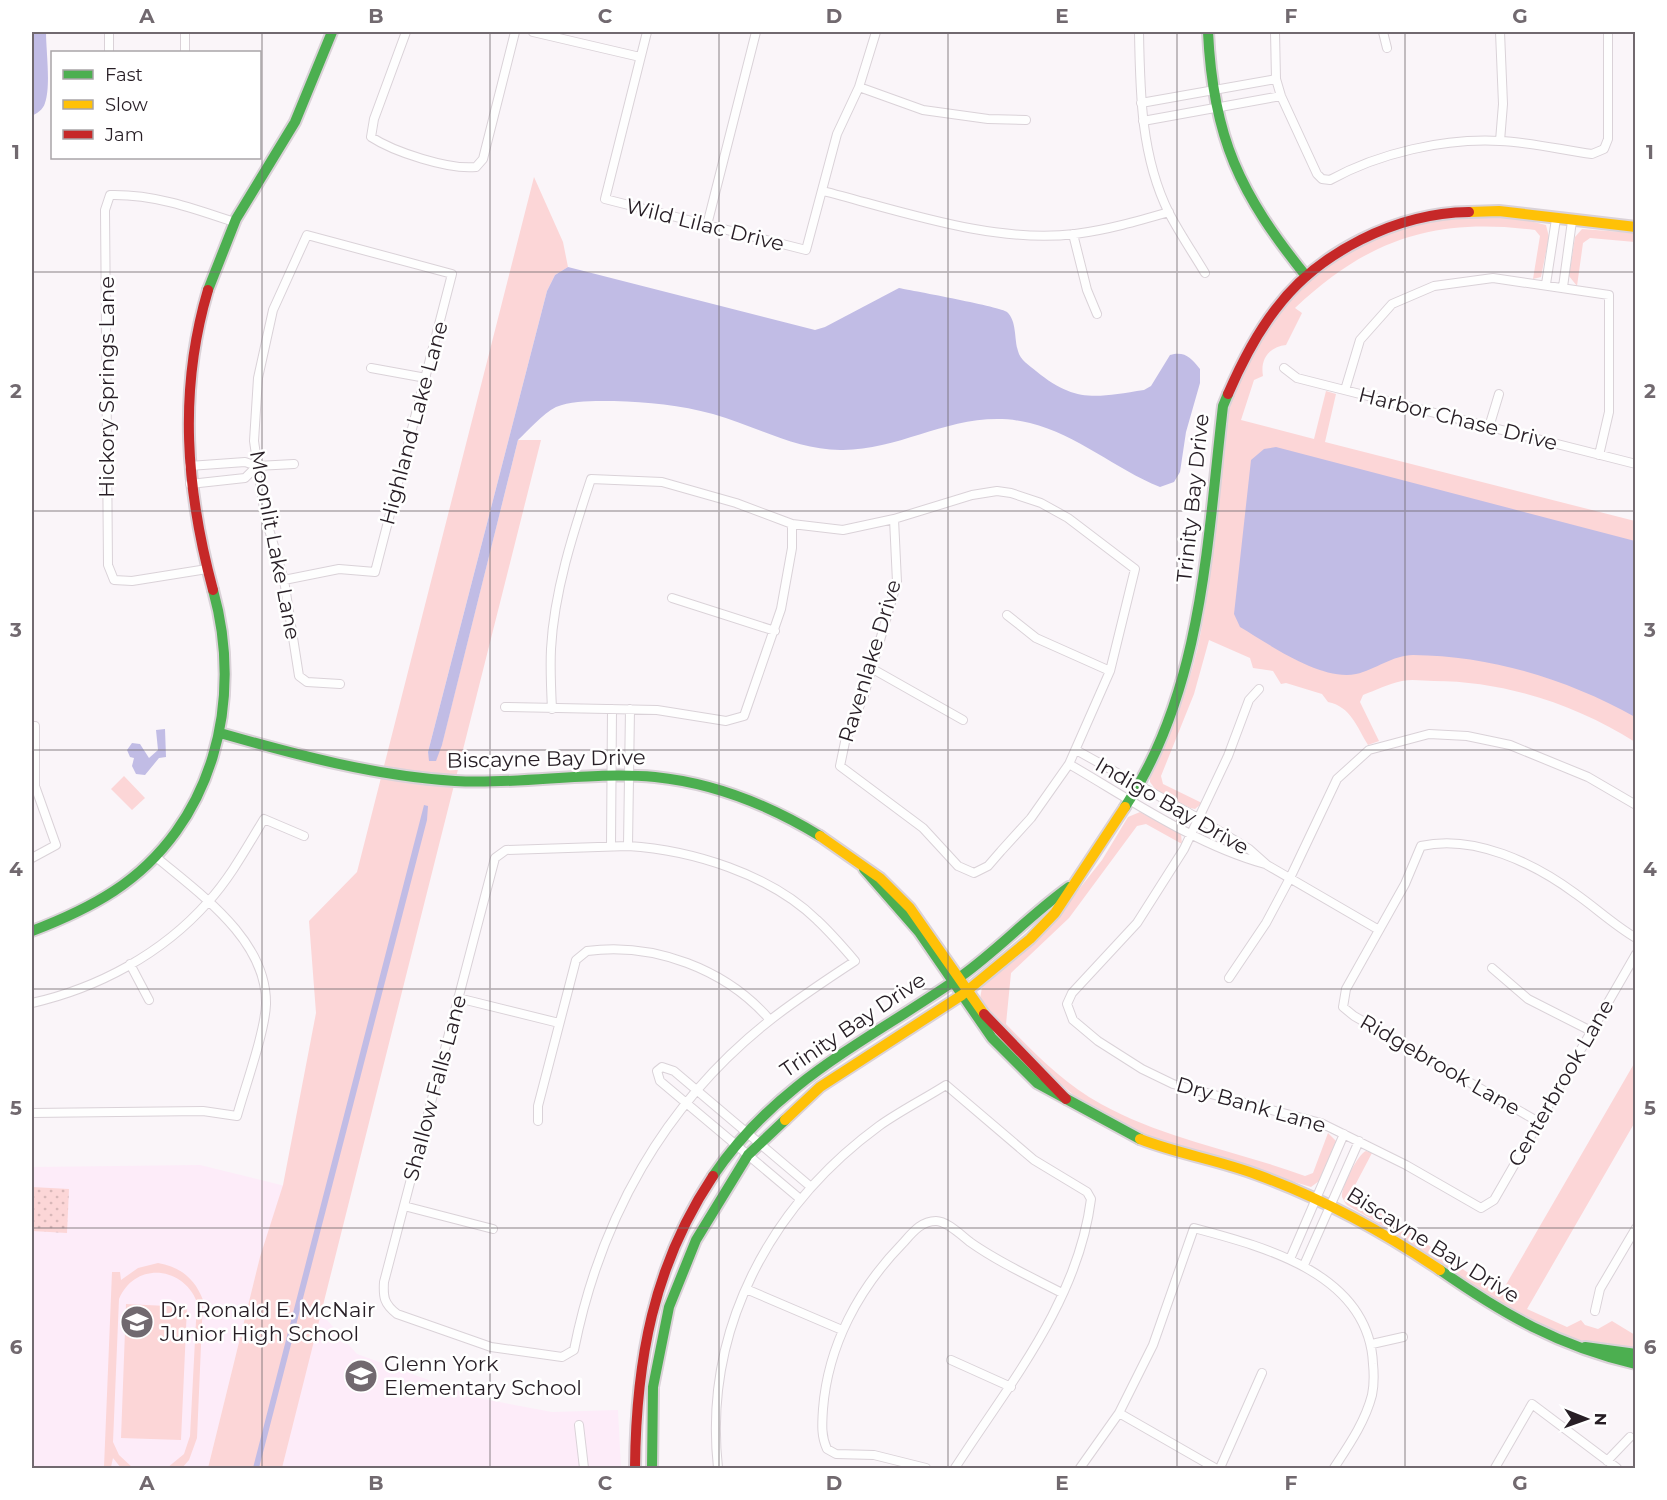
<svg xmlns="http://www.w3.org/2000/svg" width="1667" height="1500" font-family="Montserrat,sans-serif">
  <defs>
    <pattern id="park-dots" width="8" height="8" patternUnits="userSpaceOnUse" patternTransform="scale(1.5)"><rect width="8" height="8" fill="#fcd6d7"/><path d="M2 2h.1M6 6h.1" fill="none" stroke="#d8b7b8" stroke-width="1.8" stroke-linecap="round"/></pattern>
  </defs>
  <rect width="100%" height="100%" fill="#faf5f9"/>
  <!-- built -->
  <path fill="#fdecf9" d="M200,1165L285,1186L260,1257L208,1468H32V1167Z
    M320,1312L357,1354L478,1398L552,1412L618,1410L621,1468H282Z"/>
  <!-- grass -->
  <path fill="#fcd6d7" d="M534,177L563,242L568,267L555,275L547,291L428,752L430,761L442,744L518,440H541L282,1468H208L260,1257L283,1185L316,1013L309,921L357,872Z
    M1487,216L1514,217L1546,225L1549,237L1541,277L1533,279L1540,236L1535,230C1435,217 1368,239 1295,308L1302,313L1286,345C1269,347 1260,359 1263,376L1254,380L1241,420L1314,439L1326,391L1336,394L1325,442L1635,521V742C1577,705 1504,681 1434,681C1424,681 1412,679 1402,681C1388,684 1376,690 1363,695L1360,702L1379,741L1368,745C1357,727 1350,706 1328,702L1322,694L1286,683L1281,684L1273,671L1253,668L1250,658L1209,640L1194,694L1161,776L1163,784L1202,803L1195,809L1190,808L1156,790L1150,782V776C1171,730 1192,682 1201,631C1210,584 1213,535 1218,487C1220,465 1220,441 1225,420C1247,327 1326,245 1420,223C1442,218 1465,217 1487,216Z
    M1582,229L1635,233V242L1590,238L1583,243L1577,286L1569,276L1575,237Z
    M124,776L145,798L132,810L111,789Z
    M1140,812L1181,834L1182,844L1146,824L1137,826L1069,918L1011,973L1006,1024C1035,1054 1064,1084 1101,1104C1164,1139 1237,1151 1305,1176L1313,1173L1328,1133L1336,1141L1319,1181L1311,1187L1169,1144L1106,1117L1078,1099L1016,1045L980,999L982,987L1017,958L1053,922L1102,860L1128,817Z
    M1635,1062V1122L1527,1309L1567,1327L1581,1320L1585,1325L1598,1329L1612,1321L1635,1335V1351L1580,1341L1522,1318L1495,1303L1395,1233L1347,1205C1345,1203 1343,1199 1342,1197C1341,1187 1358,1154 1366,1151L1372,1153L1352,1191L1355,1199L1392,1220L1500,1295Z
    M158,1263C181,1267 195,1279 203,1300L197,1438L189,1460L182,1468H167L184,1454L190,1436L197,1302C183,1266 135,1261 119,1299L113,1442L119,1455L133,1468H121L113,1458L111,1467H104L112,1272H120L121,1280L138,1268Z
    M126,1304L187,1307L181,1440L121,1438Z"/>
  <!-- park -->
  <path fill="url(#park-dots)" d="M32,1187L69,1189L67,1233L32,1231Z"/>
  <!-- water -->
  <path fill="#c1bce5" d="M32,32H46C46,51 51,86 45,103C43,110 37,113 32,116Z
    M568,267L815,330L825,327L899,288C914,291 1002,307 1007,312C1017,321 1014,339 1018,351C1020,360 1030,366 1036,371C1076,404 1097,397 1144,390L1151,386L1170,355C1185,351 1191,358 1200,369V383L1186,432L1180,472L1174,482L1160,487C1115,469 1078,435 1030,423C960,406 907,450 843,450C797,451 756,426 713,414C680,405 648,402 614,401C596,401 573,400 556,407C542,414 529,430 518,440L442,745L436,761H429L428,752L547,291L555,275Z
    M1276,447L1635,541V717C1567,679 1492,656 1413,655C1393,655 1375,670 1356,674C1321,681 1270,645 1240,627L1234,614L1251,460L1264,449Z
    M165,729L166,757L159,758L145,775L136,774L132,766L134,758L130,757L127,750L132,743L140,744L149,758L158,750L156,730Z
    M424,805L428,806L427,820L259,1468H253Z"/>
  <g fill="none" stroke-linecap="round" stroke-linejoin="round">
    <defs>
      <path id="street" d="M109,32V52
        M406,32L374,119L371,137C394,152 449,170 476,167L483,159L515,32
        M533,32L640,57
        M647,32L605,199L806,250L837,134L859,87L876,32
        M1139,32C1140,93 1141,157 1169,213C1180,234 1193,253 1205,273
        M1275,32L1276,79L1281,96L1317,174L1322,179L1330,180C1379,153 1444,138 1500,141C1530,142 1562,150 1592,154L1604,149L1608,139V32
        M1383,32L1387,48
        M185,52V32
        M859,87L923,110L988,119L1026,120
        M1141,103L1276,79
        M1143,121L1281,96
        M1500,141L1503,104L1500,32
        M823,191C901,211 994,244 1075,234C1107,230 1138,221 1169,212
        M707,225L756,32
        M1073,234L1087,290L1097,314
        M1546,284L1556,219
        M1563,287L1572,221
        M371,368L426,378
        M1284,368L1297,378L1636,464
        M1345,390L1360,340L1392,304L1434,286L1493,278L1609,295V412L1599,455
        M1489,427L1499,394
        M189,466L245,462L257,466L294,464
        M190,484L245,478L257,466
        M894,519L897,582L864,695L845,742L840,766L923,828L958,866L974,873L988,866L1001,851L1031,818L1069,764L1110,671
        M207,569L132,581L114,580L108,565L105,210L110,195C154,194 193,208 234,222
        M284,580L339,569L375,572L452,274L307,235L273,310L258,378L254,441L265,516L284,580L299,676L307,682L340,684
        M672,598L775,631
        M871,668L963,720
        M1259,689L1249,700L1228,756L1184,849L1137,923L1072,993L1067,1004L1073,1020L1098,1041L1142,1069L1173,1084L1321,1123L1406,1165L1481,1208L1494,1200L1636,954
        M505,707L657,710L726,721L744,716L781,609L792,548V524
        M552,709C551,689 550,669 551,649C554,592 573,533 591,479L662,482L736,503L792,524L843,530L894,519L972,495L997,491L1011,493L1041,503L1068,518L1135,569L1110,671L1036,638L1007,615
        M32,726H35V786L56,845L32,858
        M1076,750L1198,818L1249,849L1267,865L1379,930
        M1069,764C1131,800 1196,845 1265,864
        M611,846L612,709
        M628,846C692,850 770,874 817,920C831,933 843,947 855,961C826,980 797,999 769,1021C664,1104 600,1219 574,1350L562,1357L491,1347L397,1314C384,1304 383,1297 384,1282L495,858L506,850Z
        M628,846L630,709
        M130,964L149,1000
        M1492,968L1528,999L1591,1031
        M1229,978L1266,923L1290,878L1337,779L1369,750L1429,734L1467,736L1510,745L1588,777L1636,805
        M458,998L559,1023
        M32,1003C98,988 162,954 208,902C230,878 247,847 264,819L304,836
        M32,1113L203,1111L237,1116C245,1087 265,1032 266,1004C267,940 200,894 156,857
        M538,1121V1106L576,960L587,951C654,942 726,969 770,1020
        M1537,1121L1354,1016L1343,1007L1346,989L1405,884L1421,846C1474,834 1534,863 1576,894C1596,908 1614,925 1636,938
        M799,1198L660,1081L657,1071L662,1067L674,1071L811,1187
        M404,1206L493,1229
        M1290,1259L1344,1134
        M1304,1265L1359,1141
        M746,1289L842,1330
        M1595,1311L1600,1289L1636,1228
        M1372,1344L1403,1337
        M951,1360L1011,1387
        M1119,1413L1215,1468
        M579,1425L584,1468
        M1607,1461L1630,1437
        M718,1468C703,1330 770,1206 879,1126C900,1111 924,1099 946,1085L1034,1160L1087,1192L1091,1199C1078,1302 1009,1384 955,1468
        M926,1468L874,1455L836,1454L827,1449C821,1436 822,1424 823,1409C828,1345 859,1288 903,1243C912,1233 921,1221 936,1221C947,1221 961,1235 970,1242C998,1262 1031,1277 1062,1293
        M1080,1468L1119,1413L1153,1345L1194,1228C1265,1247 1369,1274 1373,1364C1374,1374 1374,1385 1372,1395C1365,1422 1349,1445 1334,1468
        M1220,1468L1262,1373
        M1495,1468L1532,1404L1617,1468"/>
      <path id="fast" d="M1208,32C1213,138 1240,194 1306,276
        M208,290L236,219L295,122L332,32
        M220,733C297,755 375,776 455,781C522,785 589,771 655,777C714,783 769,805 820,836
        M1125,807C1203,689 1207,542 1223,406L1228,394
        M864,869L919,932L992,1038L1037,1083L1140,1139
        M32,931C61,920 88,908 114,891C214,825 244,700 213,590
        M713,1176C778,1080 868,1041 960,977C998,950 1030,915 1069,887
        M1440,1270C1503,1314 1560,1347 1636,1364
        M1585,1347L1636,1354
        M652,1468L653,1387L669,1307L696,1240L748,1155L785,1120"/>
      <path id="slow" d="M1469,212L1499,211L1636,227
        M820,836L880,878L910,908L984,1014
        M785,1120L820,1087L962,995L1030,939L1055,913L1125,807
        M1140,1139C1178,1154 1219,1160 1258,1175C1324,1199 1382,1231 1440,1270"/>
      <path id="jam" d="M208,290C178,391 186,490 213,590
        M1228,394C1241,364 1255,336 1275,310C1318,252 1397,213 1469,212
        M984,1014L1066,1099
        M635,1468C636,1361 653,1266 713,1176"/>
    </defs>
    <!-- street casing -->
    <use href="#street" stroke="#dad2d8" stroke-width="10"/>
    <!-- fast casing -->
    <use href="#fast" stroke="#dad2d8" stroke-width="14"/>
    <!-- slow casing -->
    <use href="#slow" stroke="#dad2d8" stroke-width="14"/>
    <!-- jam casing -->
    <use href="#jam" stroke="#dad2d8" stroke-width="14"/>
    <!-- street -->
    <use href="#street" stroke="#fefefe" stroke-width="8"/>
    <!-- fast -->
    <use href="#fast" stroke="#4caf50" stroke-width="10"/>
    <!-- slow -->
    <use href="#slow" stroke="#ffc107" stroke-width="10"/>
    <!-- jam -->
    <use href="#jam" stroke="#c62828" stroke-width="10"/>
  </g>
  <!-- grid -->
  <path fill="none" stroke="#71696f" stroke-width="1.5" stroke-opacity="0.55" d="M262,32V1468M490,32V1468M719,32V1468M948,32V1468M1177,32V1468M1405,32V1468M32,272H1636M32,511H1636M32,750H1636M32,989H1636M32,1228H1636"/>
  <!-- icons -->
  <defs>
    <symbol id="school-disc" viewBox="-11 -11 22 22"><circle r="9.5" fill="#71696f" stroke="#fff"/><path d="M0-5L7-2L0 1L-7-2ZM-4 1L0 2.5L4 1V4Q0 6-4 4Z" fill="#fff"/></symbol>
  </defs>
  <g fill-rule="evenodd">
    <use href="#school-disc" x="118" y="1303" width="38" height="38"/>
    <use href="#school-disc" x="342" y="1357" width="38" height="38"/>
  </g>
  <g text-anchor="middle" stroke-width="5" stroke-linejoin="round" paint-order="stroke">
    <!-- street labels -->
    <g font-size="21" fill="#271e25" stroke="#fff">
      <text transform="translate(705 225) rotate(14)" y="7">Wild Lilac Drive</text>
      <text transform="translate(107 387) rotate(-90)" y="7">Hickory Springs Lane</text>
      <text transform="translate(1458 419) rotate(14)" y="7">Harbor Chase Drive</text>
      <text transform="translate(414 423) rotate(-75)" y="7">Highland Lake Lane</text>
      <text transform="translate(1193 498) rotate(-84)" y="7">Trinity Bay Drive</text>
      <text transform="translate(275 545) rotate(79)" y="7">Moonlit Lake Lane</text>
      <text transform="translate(870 661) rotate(-73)" y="7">Ravenlake Drive</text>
      <text transform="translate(546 759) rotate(-1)" y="7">Biscayne Bay Drive</text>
      <text transform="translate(1172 806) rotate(30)" y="7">Indigo Bay Drive</text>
      <text transform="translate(853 1025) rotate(-34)" y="7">Trinity Bay Drive</text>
      <text transform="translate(1440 1065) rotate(30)" y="7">Ridgebrook Lane</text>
      <text transform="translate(1561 1083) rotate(-60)" y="7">Centerbrook Lane</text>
      <text transform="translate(435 1088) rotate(-75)" y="7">Shallow Falls Lane</text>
      <text transform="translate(1251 1105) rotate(16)" y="7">Dry Bank Lane</text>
      <text transform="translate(1433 1245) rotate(32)" y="7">Biscayne Bay Drive</text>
    </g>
    <!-- poi labels -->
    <g font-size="21" fill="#271e25" stroke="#fff" text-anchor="start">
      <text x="160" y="1317">Dr. Ronald E. McNair<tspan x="160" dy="24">Junior High School</tspan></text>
      <text x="384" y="1371">Glenn York<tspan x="384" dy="24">Elementary School</tspan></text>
    </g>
  </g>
  <!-- border -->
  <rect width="1667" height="1500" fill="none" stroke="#ffffff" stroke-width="66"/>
  <!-- legend -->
  <rect x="51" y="51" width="210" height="108" fill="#ffffff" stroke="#a9a5a8" stroke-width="1.5"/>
  <rect x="63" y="70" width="30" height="9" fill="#4caf50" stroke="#a9a5a8" stroke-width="1.5"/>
  <text x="105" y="81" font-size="18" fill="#271e25">Fast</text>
  <rect x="63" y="100" width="30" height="9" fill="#ffc107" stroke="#a9a5a8" stroke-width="1.5"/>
  <text x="105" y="111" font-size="18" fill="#271e25">Slow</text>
  <rect x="63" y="130" width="30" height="9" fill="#c62828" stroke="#a9a5a8" stroke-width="1.5"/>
  <text x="105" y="141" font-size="18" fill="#271e25">Jam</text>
  <!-- north arrow -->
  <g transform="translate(1586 1419) rotate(91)" stroke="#ffffff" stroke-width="4.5" paint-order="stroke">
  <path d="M0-4.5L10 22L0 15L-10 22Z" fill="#271e25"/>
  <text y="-9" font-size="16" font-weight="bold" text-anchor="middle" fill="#271e25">N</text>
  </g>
  <rect x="33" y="33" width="1601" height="1434" fill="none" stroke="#71696f" stroke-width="2"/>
  <g font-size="20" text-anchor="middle" font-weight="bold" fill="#71696f">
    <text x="147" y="23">A</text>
    <text x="376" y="23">B</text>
    <text x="605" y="23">C</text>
    <text x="834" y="23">D</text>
    <text x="1062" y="23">E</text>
    <text x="1291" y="23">F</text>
    <text x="1520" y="23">G</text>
    <text x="16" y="159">1</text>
    <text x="1650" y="159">1</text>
    <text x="16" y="398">2</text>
    <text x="1650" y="398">2</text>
    <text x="16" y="637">3</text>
    <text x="1650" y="637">3</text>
    <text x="16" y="876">4</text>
    <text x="1650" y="876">4</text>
    <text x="16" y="1115">5</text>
    <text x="1650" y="1115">5</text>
    <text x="16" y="1354">6</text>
    <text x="1650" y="1354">6</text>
    <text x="147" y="1490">A</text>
    <text x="376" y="1490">B</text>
    <text x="605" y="1490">C</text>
    <text x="834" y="1490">D</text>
    <text x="1062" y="1490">E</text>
    <text x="1291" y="1490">F</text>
    <text x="1520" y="1490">G</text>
  </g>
</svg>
